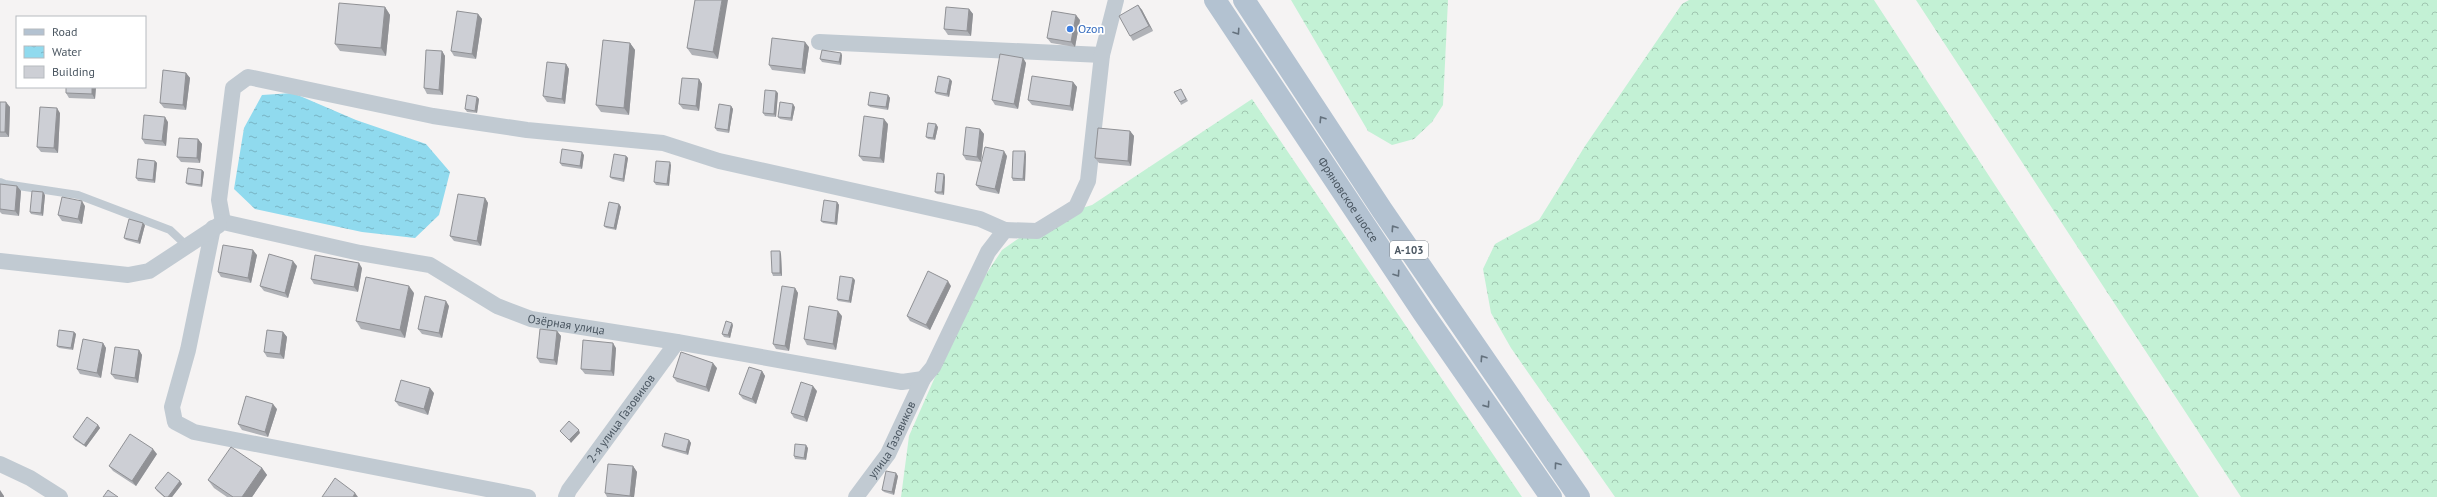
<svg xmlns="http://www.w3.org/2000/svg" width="2437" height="497" font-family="'PT Sans',sans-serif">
  <defs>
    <pattern id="forest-crowns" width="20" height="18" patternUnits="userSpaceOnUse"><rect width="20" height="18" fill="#c3f1d5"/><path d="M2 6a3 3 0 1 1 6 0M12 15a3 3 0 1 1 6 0" fill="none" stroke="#a0c6b0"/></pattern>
    <pattern id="water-ripples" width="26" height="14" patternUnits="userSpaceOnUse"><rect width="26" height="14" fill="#90daee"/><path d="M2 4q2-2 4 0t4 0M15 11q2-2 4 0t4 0" fill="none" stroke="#78b4c4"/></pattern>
  </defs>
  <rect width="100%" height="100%" fill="#f5f3f3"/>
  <!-- forest -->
  <path fill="url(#forest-crowns)" d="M1291,0H1448L1443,105L1432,122L1414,139L1392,145L1368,131Z
    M1689,0H1874L2199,497H1615L1511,348L1491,313L1483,269L1495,244L1539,220L1585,146L1682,4Z
    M1916,0H2437V497H2241Z
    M1252,99L1522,497H901L909,436L969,300L1002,250L1046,219L1092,205Z"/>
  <!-- water -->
  <path fill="url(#water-ripples)" d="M293,93L356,120L426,144L450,172L439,215L415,238L362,232L255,209L234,189L244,128L262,95Z"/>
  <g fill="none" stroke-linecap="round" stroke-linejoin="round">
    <!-- service -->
    <path stroke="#c1cad2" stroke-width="8" d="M0,182L5,184L78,195L170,230L188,247"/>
    <!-- minor -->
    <g stroke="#c1cad2" stroke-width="16">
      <path d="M819,42L1102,55"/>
      <path d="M223,222L219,200L233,88L248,77L433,116L527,130L663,143L719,161L980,219L1005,230"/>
      <path id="s1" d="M223,222L360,253L430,265L497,306L531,319L677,342L902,382L923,379"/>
      <path d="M213,228L188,350L172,407L175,422L194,432L528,497"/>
      <path d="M0,261L128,275L149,271L219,225"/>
      <path d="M0,464L30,478L60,497"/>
      <path id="s2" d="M566,497L569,490L677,342"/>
      <path id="s3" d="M856,497L888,454L923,379L933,367L988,252L1005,230L1037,231L1076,207L1088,181L1102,55L1116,0"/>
    </g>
    <!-- primary -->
    <g stroke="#b3c2d1" stroke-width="22">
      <path id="s4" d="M1215,0L1424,314L1551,497"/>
      <path d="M1244,0L1382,210L1579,497"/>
    </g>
  </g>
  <!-- wall -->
  <path fill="#b0b2b7" d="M695,0L718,59L692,55L687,48Z
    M1138,5L1142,10L1153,31L1133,41L1130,36Z
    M385,7L390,15L386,56L340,51L335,44Z
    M969,9L973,14L971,36L948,35L944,29Z
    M478,14L482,19L476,59L454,56L451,51Z
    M1080,20L1075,47L1051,43L1047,38Z
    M630,43L635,50L629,115L601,112L596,105Z
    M809,47L805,74L772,70L769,65Z
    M442,51L445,56L443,95L427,94L424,88Z
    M842,55L841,65L822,62L820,59Z
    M1023,58L1026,63L1018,109L995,105L992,100Z
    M566,64L569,69L565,104L547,102L543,96Z
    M186,73L190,78L186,110L164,108L160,103Z
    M699,79L702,84L699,111L683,109L679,104Z
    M952,81L949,97L936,94L935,92Z
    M1073,82L1077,87L1073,111L1032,105L1028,100Z
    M96,87L95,99L69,98L66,93Z
    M1181,89L1188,101L1181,105L1180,102Z
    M778,93L776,117L765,116L763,113Z
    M888,95L890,98L888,110L870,107L868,105Z
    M477,97L479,99L477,113L467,112L465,109Z
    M0,102L10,107L9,137H0Z
    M731,106L733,109L729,133L717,131L715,128Z
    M795,107L792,121L780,119L778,117Z
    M60,113L58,153L41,152L37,147Z
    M168,122L166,146L145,144L142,139Z
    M888,124L884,163L863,161L859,156Z
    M938,127L935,140L928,139L926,137Z
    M980,129L984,134L981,162L966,160L963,155Z
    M1130,131L1134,136L1131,166L1099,163L1095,158Z
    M198,139L202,144L200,163L181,162L177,157Z
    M1026,154L1025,181H1013L1012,178Z
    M584,155L582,169L562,166L560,163Z
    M626,156L628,158L624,182L612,179L610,177Z
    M1007,156L999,194L980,190L976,185Z
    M155,161L157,163L155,183L138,181L136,178Z
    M671,165L669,186L656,185L654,182Z
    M202,170L204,172L202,187L188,185L186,183Z
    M944,174L945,177L944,195L937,194L935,192Z
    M0,184L17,186L21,191L19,216L2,214L0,212Z
    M45,195L43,216L31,214L30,212Z
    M485,198L488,203L481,246L454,241L450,236Z
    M837,202L839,205L837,225L823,223L821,221Z
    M619,204L621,207L616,230L606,228L604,226Z
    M85,206L82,224L62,221L58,215Z
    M145,225L140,244L126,240L124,238Z
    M781,254L782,276H773L772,273Z
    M257,255L251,283L221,277L218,272Z
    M297,266L288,298L264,291L260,286Z
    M362,268L358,292L314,284L311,279Z
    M855,280L851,303L838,301L837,299Z
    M951,286L930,330L910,321L907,316Z
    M795,288L798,293L789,351L776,349L773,344Z
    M414,293L405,338L361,329L356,321Z
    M449,306L442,338L422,334L418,329Z
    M842,316L836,350L807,345L804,339Z
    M733,325L730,338L724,337L722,334Z
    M557,331L561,336L557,365L540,363L537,358Z
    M74,332L76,334L73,350L59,348L57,346Z
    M283,332L287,337L284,359L267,357L264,352Z
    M103,343L106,348L101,378L80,374L77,369Z
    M616,348L614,376L585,374L581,369Z
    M139,350L142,355L138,383L115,379L111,374Z
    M717,368L709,392L677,382L673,377Z
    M762,371L765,376L756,404L743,399L739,394Z
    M817,391L807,422L794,418L791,413Z
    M434,393L428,415L399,406L395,401Z
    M277,409L268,437L242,430L238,424Z
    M98,425L100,428L86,447L75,440L73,437Z
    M689,440L691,443L688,455L664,448L662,446Z
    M808,448L806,460L795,459L794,456Z
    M157,454L136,486L113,471L109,466Z
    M633,466L637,472L634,497H607L605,493Z
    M262,468L267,475L252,497H227L214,488L208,480Z
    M898,476L894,495L884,492L882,490Z
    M180,481L182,484L172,497H164L157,491L155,488Z"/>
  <!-- shaded-wall -->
  <path fill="#909195" d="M722,0H728L718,59L713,52Z
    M1138,5L1142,10L1153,31L1149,26Z
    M385,7L390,15L386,56L381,48Z
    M969,9L973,14L971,36L967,31Z
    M478,14L482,19L476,59L472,54Z
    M1076,15L1080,20L1075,47L1071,42Z
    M805,42L809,47L805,74L802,69Z
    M630,43L635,50L629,115L624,108Z
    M442,51L445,56L443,95L439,90Z
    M841,53L842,55L841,65L839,62Z
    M1023,58L1026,63L1018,109L1014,104Z
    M566,64L569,69L565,104L562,99Z
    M186,73L190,78L186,110L183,105Z
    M699,79L702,84L699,111L696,106Z
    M950,79L952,81L949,97L947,94Z
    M1073,82L1077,87L1073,111L1070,106Z
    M92,87H96L95,99L92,94Z
    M776,91L778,93L776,117L774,114Z
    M888,95L890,98L888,110L886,107Z
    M477,97L479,99L477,113L475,111Z
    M6,102L10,107L9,137L5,132Z
    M793,104L795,107L792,121L791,118Z
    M731,106L733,109L729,133L728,130Z
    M57,108L60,113L58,153L54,148Z
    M165,117L168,122L166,146L162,141Z
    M884,119L888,124L884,163L880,158Z
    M936,124L938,127L935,140L933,138Z
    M980,129L984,134L981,162L977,157Z
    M1130,131L1134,136L1131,166L1128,161Z
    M198,139L202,144L200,163L197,158Z
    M1004,151L1007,156L999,194L995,189Z
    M1025,151L1026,154L1025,181L1023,179Z
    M582,152L584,155L582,169L580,166Z
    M626,156L628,158L624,182L623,179Z
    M155,161L157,163L155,183L153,180Z
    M670,162L671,165L669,186L667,184Z
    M202,170L204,172L202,187L201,185Z
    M944,174L945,177L944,195L942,192Z
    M17,186L21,191L19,216L15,211Z
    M43,192L45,195L43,216L41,213Z
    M485,198L488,203L481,246L477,241Z
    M82,201L85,206L82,224L78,219Z
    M837,202L839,205L837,225L835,223Z
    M619,204L621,207L616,230L614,228Z
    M143,223L145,225L140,244L138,241Z
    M253,250L257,255L251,283L248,278Z
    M780,251L781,254L782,276L780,273Z
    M293,261L297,266L288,298L285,293Z
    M359,263L362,268L358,292L354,287Z
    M853,278L855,280L851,303L849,301Z
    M948,281L951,286L930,330L926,325Z
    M409,286L414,293L405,338L400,330Z
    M795,288L798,293L789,351L785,346Z
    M446,301L449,306L442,338L439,333Z
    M838,311L842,316L836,350L833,344Z
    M732,323L733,325L730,338L728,335Z
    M557,331L561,336L557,365L554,360Z
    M74,332L76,334L73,350L71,348Z
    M283,332L287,337L284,359L280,354Z
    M103,343L106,348L101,378L97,373Z
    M613,343L616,348L614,376L611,371Z
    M139,350L142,355L138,383L135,378Z
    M713,363L717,368L709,392L706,387Z
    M762,371L765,376L756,404L752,399Z
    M813,386L817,391L807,422L804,417Z
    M430,388L434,393L428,415L424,409Z
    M273,404L277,409L268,437L265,432Z
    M98,425L100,428L86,447L84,445Z
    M579,430L580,433L571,443L569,440Z
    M689,440L691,443L688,455L686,452Z
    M806,445L808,448L806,460L804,458Z
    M153,449L157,454L136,486L132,481Z
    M633,466L637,472L634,497H631L630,496Z
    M262,468L267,475L252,497H242Z
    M896,473L898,476L894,495L892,492Z
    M180,481L182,484L172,497H168Z
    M0,490L4,496V497H0Z
    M355,493L358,497H353Z"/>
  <!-- building -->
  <path fill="#cdcfd5" stroke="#909195" d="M695,0H722L713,52L687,48Z
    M339,3L385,7L381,48L335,44Z
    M1138,5L1149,26L1130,36L1119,16Z
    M946,7L969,9L967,31L944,29Z
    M457,11L478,14L472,54L451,51Z
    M1052,11L1076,15L1071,42L1047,38Z
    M772,38L805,42L802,69L769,65Z
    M603,40L630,43L624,108L596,105Z
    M426,50L442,51L439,90L424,88Z
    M822,50L841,53L839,62L820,59Z
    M1000,54L1023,58L1014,104L992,100Z
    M547,62L566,64L562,99L543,96Z
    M163,70L186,73L183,105L160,103Z
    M938,76L950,79L947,94L935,92Z
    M1032,76L1073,82L1070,106L1028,100Z
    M682,78L699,79L696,106L679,104Z
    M66,87H92V94L66,93Z
    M1181,89L1186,99L1180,102L1174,92Z
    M765,90L776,91L774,114L763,113Z
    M870,92L888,95L886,107L868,105Z
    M467,95L477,97L475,111L465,109Z
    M0,102H6L5,132H0Z
    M780,102L793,104L791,118L778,117Z
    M719,104L731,106L728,130L715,128Z
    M40,107L57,108L54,148L37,147Z
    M144,115L165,117L162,141L142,139Z
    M864,116L884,119L880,158L859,156Z
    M928,123L936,124L933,138L926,137Z
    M966,127L980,129L977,157L963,155Z
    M1098,128L1130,131L1128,161L1095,158Z
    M179,138L198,139L197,158L177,157Z
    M985,147L1004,151L995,189L976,185Z
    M562,149L582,152L580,166L560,163Z
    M1013,151H1025L1023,179L1012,178Z
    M614,154L626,156L623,179L610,177Z
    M138,159L155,161L153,180L136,178Z
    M656,161L670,162L667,184L654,182Z
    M188,168L202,170L201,185L186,183Z
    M937,173L944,174L942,192H935Z
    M0,184L17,186L15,211L0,209Z
    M32,191L43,192L41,213L30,212Z
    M458,194L485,198L477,241L450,236Z
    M62,197L82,201L78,219L58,215Z
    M824,200L837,202L835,223L821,221Z
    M609,202L619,204L614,228L604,226Z
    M129,219L143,223L138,241L124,238Z
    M223,245L253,250L248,278L218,272Z
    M771,251H780V273H772Z
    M269,254L293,261L285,293L260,286Z
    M315,255L359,263L354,287L311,279Z
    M928,271L948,281L926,325L907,316Z
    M840,276L853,278L849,301L837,299Z
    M366,277L409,286L400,330L356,321Z
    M782,286L795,288L785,346L773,344Z
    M425,296L446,301L439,333L418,329Z
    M809,306L838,311L833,344L804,339Z
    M726,321L732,323L728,335L722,334Z
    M540,329L557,331L554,360L537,358Z
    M59,330L74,332L71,348L57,346Z
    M267,330L283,332L280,354L264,352Z
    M83,339L103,343L97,373L77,369Z
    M583,340L613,343L611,371L581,369Z
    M115,347L139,350L135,378L111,374Z
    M681,352L713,363L706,387L673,377Z
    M749,367L762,371L752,399L739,394Z
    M401,380L430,388L424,409L395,401Z
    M801,382L813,386L804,417L791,413Z
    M246,396L273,404L265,432L238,424Z
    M87,417L98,425L84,445L73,437Z
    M569,421L579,430L569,440L560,431Z
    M665,433L689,440L686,452L662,446Z
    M130,434L153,449L132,481L109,466Z
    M795,444L806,445L804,458L794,456Z
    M231,447L262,468L242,497H233L208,480Z
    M608,464L633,466L630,496L605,493Z
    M886,471L896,473L892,492L882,490Z
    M168,472L180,481L168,497H165L155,488Z
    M335,478L355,493L353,497H322Z
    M108,490L118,497H103Z"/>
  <!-- one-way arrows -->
  <defs><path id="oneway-chevron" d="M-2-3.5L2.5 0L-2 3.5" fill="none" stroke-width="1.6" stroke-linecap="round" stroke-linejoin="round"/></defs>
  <g stroke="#64717d">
    <use href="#oneway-chevron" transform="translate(1237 32) rotate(56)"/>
    <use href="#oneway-chevron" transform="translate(1322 119) rotate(-123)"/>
    <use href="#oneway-chevron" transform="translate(1394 228) rotate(-124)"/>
    <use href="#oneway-chevron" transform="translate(1397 274) rotate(56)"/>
    <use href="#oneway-chevron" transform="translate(1483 358) rotate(-124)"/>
    <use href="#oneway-chevron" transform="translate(1487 405) rotate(55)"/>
    <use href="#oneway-chevron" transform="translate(1557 465) rotate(-126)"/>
  </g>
  <!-- markers -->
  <circle fill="#3f7fe0" stroke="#fff" stroke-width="1.5" cx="1070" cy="29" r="4"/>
  <g text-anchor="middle" stroke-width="3.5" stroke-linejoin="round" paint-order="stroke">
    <!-- shield labels -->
    <rect fill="#fff" stroke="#808990" stroke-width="1" x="1390" y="241" width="38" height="18" rx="3"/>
    <g font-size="11" font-weight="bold" fill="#4a5661">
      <text x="1409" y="254">А-103</text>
    </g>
    <!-- shop labels -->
    <g font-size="12" fill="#366cbe" stroke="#fff" text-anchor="start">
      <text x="1078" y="33">Ozon</text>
    </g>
    <!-- street labels -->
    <g font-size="12" fill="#4a5661" stroke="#fff">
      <text dy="4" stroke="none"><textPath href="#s4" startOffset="240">Фряновское шоссе</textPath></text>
      <text dy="4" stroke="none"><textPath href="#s1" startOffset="362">Озёрная улица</textPath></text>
      <text dy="4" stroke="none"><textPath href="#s2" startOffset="96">2-я улица Газовиков</textPath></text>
      <text dy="4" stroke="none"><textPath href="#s3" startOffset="68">улица Газовиков</textPath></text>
    </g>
  </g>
  <!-- legend -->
  <rect x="16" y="16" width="130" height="72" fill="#ffffff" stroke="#b7bbc0"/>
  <rect x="24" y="29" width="20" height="6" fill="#b3c2d1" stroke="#b7bbc0"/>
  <text x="52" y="36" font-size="12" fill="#4a5661">Road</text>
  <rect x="24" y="46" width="20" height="12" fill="url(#water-ripples)" stroke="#b7bbc0"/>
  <text x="52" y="56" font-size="12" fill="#4a5661">Water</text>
  <rect x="24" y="66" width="20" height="12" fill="#cdcfd5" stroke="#b7bbc0"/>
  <text x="52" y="76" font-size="12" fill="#4a5661">Building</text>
</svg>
